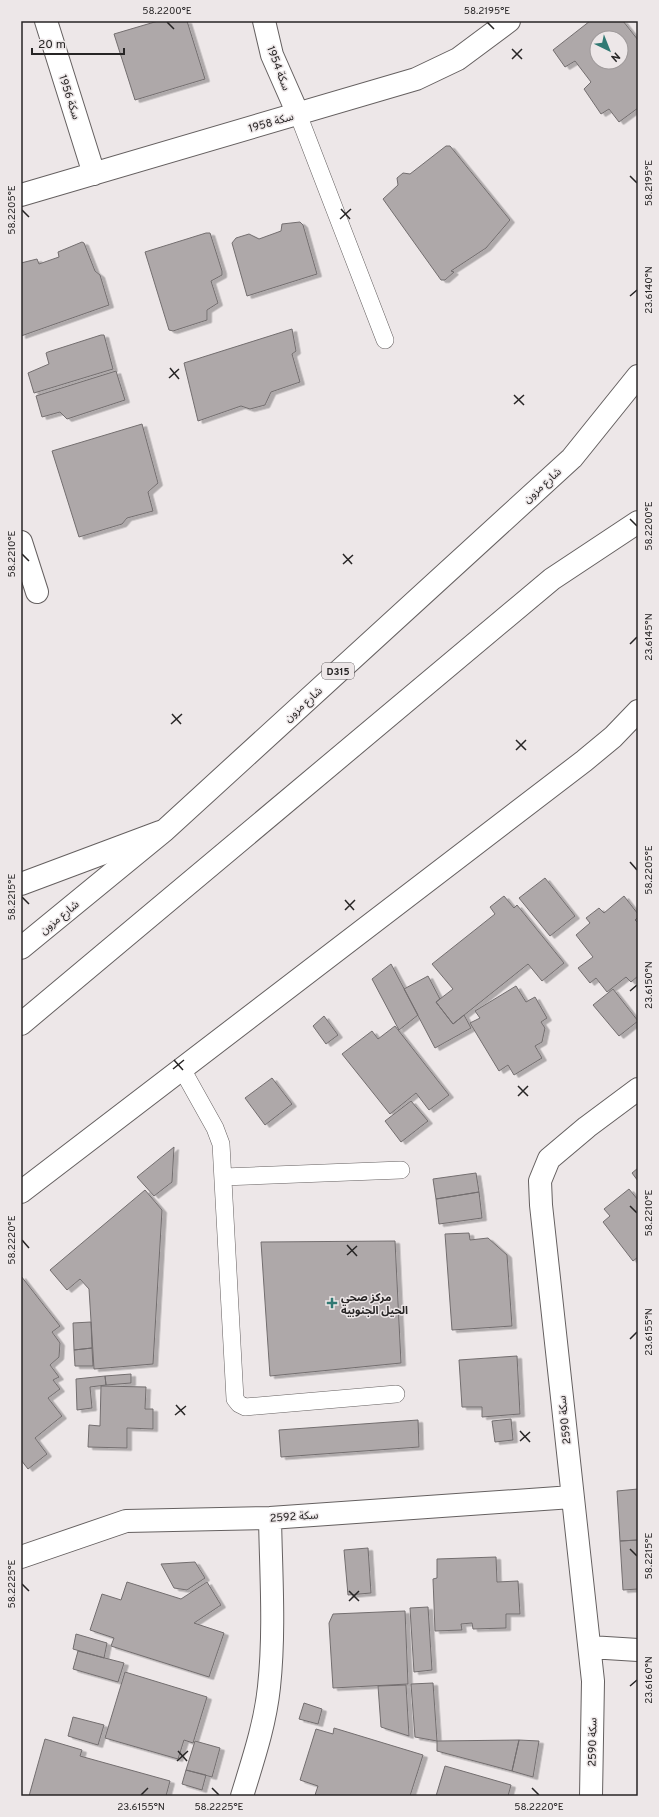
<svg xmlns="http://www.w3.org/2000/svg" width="659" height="1817" font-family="Overpass,'Noto Sans Arabic',sans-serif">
  <defs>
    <filter id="shadow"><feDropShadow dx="4.5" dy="2.5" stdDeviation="0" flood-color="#0004"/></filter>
  </defs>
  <rect width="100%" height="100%" fill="#ede7e8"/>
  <!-- building -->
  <path fill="#aea8a9" stroke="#736e6f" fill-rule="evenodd" filter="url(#shadow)" d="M158,21H187L205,79L135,100L114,34Z
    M590,21H623L638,40V108L619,122L609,109L601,114L584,89L591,82L575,61L565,67L553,50ZM597,38H621V62H597Z
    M446,146H450L510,220L486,248L451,271L454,272L445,280H441L383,199L398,185L397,178L403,173L410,174Z
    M300,222L303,225L317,274L247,296L232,243L236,238L249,234L259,239L281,231L282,224Z
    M206,233H210L222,271V275L211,281L218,303L207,310V320L173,331L169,330L145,252Z
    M82,242L84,243L95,271L100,275L109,305L21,336V263L37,259L39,264L59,257L58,252Z
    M292,329L296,351L292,354L300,382L271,392L265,405L250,409L241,406L198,421L184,363Z
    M101,335H104L113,369L34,393L28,373L49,364L46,353L48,352Z
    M116,371L125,400L67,419L60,412L42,417L36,396Z
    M142,424L158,483L148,492L153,511L127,518L122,524L79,537L52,451Z
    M545,878L575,916L550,936L519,898Z
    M504,896L514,908L517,905L564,963L542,981L528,964L453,1024L436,1002L453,989L432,964L495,914L490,907Z
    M624,896L638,914V917L635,920L638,923V976L631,982L626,977L607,992L596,978L590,983L578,968L593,957L576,935L590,923L586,918L599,908L604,913Z
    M391,964L418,1015L399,1030L372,979Z
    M428,976L440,999L436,1002L453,1024L464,1015L471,1028L435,1048L404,989Z
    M516,986L526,1002L535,997L547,1018L541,1022L545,1028L542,1042L535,1046L542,1058L514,1075L508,1065L499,1071L470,1023L480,1018L475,1011Z
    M613,989L638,1021L619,1036L593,1005Z
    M324,1016L338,1035L326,1044L313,1026Z
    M395,1026L449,1095L429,1110L416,1093L390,1114L342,1054L372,1031L378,1039Z
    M272,1078L292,1104L265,1125L245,1098Z
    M411,1101L428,1121L401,1142L385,1121Z
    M174,1147L172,1182L154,1196L137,1177Z
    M638,1168V1181L632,1173Z
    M476,1173L479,1192L436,1199L433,1179Z
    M629,1189L638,1200V1257L633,1261L603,1222L610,1216L604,1209Z
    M145,1190L162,1210L153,1364L94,1369L89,1289L80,1279L67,1290L50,1270Z
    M479,1192L482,1218L439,1224L436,1199Z
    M469,1233L470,1240L488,1238L507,1255L512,1326L452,1330L445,1234Z
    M395,1241L401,1363L270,1376L261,1242Z
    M21,1276L60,1326L52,1332L60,1343L59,1357L50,1365L59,1377L53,1380L60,1389L48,1398L62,1416L35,1438L47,1454L28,1469L21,1460Z
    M91,1322L92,1348L74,1350L73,1323Z
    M92,1348L93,1366H75L74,1350Z
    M517,1356L520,1414L482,1417V1407H462L459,1360Z
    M131,1374V1383L106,1385L105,1376Z
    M105,1376L106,1385L90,1387L92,1408L77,1410L76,1379Z
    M101,1386L146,1387L145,1409H153V1429L127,1428V1448L88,1447L89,1425L100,1426Z
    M511,1419L513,1440L495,1442L492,1421Z
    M418,1420L419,1447L281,1457L279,1430Z
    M638,1489V1540L620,1541L617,1491Z
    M638,1540V1589L623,1590L620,1541Z
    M368,1548L371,1593L348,1595L344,1550Z
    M496,1557L497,1582L518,1581L520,1614H506V1628L473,1629L472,1623L461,1624L462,1630L435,1631L433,1579L437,1578V1559Z
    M195,1562L205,1578L187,1590L174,1588L161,1564Z
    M127,1582L181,1599L207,1582L221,1605L194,1623L224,1633L209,1677L111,1646L114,1638L90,1630L102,1594L121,1600Z
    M428,1607L432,1670L414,1672L410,1608Z
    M405,1611L408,1684L333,1688L329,1623L333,1614Z
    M76,1634L107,1643L104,1658L73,1649Z
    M78,1651L124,1663L118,1682L73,1669Z
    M125,1672L207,1697L193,1743L184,1740L178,1759L105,1738Z
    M433,1683L437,1741L415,1737L411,1684Z
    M406,1685L409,1736L381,1727L378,1686Z
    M304,1703L322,1709L318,1724L299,1719Z
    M73,1717L104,1725L98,1745L68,1736Z
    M334,1728L423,1755L410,1796L315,1795L318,1786L300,1780L316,1729L333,1734Z
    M45,1739L82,1750L80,1756L170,1781L166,1796H29Z
    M519,1740L512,1771L437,1751V1741Z
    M519,1740L539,1741L533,1777L512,1771Z
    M195,1741L220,1748L212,1777L186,1770Z
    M445,1766L511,1785L508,1796H436Z
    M186,1770L206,1775L202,1790L182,1784Z"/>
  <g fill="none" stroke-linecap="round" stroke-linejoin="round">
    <defs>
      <path id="service" d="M298,114L385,340
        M182,1069L215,1128L221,1144L235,1399L239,1404L245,1407L396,1394
        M223,1177L401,1170"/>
      <path id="minor" d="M46,21L94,174
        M264,21L272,55L298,114
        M21,195L416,79L458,59L509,21
        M21,542L37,592
        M21,1192L584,761L613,737L638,711
        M21,1557L126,1521L270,1518L572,1497
        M590,1647L638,1650
        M242,1796C253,1760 265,1725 269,1687C275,1631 271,1574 270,1518
        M591,1796L593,1681L541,1205L540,1181L549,1159L587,1127L638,1089"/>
      <path id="tertiary" d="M21,884L160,832"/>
      <path id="primary" d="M21,948L165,830L572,458L638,376
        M21,1024L552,579L638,522"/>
    </defs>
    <!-- service casing -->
    <use href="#service" stroke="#656060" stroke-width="18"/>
    <!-- minor casing -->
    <use href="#minor" stroke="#656060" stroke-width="24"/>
    <!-- tertiary casing -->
    <use href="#tertiary" stroke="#656060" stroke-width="24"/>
    <!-- primary casing -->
    <use href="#primary" stroke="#656060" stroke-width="24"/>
    <!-- service -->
    <use href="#service" stroke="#fff" stroke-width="17"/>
    <!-- minor -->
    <use href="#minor" stroke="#fff" stroke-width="22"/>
    <!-- tertiary -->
    <use href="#tertiary" stroke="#fff" stroke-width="22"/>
    <!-- primary -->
    <use href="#primary" stroke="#fff" stroke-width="22"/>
  </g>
  <!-- ticks -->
  <path fill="none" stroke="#272525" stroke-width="1.5" d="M167,22L174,29M487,22L494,29M512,49L522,59M512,59L522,49M630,176L637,183M341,209L350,219M22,210L29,217M340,219L351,209M630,296L637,290M170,368L179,379M169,378L179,369M514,395L524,405M514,404L524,395M630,519L637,526M22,554L29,561M343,554L352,564M343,564L353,555M630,644L637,637M172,714L181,724M171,724L182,714M516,740L526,750M516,750L526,740M630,862L637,870M22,897L29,904M345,900L354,910M345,910L355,900M630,991L637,985M174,1060L183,1070M173,1069L184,1060M518,1086L528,1096M518,1096L528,1086M630,1206L637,1213M22,1240L29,1248M347,1245L357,1256M347,1255L357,1246M630,1339L637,1332M176,1405L185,1415M175,1415L186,1406M520,1431L530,1442M520,1441L530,1432M630,1549L637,1556M22,1584L29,1591M349,1591L359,1601M349,1601L359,1591M630,1686L637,1680M178,1751L187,1761M177,1761L188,1751M212,1788L219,1795M532,1788L539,1795M141,1795L148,1788"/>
  <!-- markers -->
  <path fill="#317973" stroke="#ede7e8" stroke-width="1.5" d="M330 1297h4v4h4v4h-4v4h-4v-4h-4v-4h4z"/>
  <g text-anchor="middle" stroke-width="3" stroke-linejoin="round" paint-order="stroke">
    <!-- shield labels -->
    <rect fill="#ede7e8" stroke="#625f60" stroke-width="1" x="322" y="663" width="32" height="16" rx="3"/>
    <g font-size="10" font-weight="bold" fill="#272525">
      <text x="338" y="675">D315</text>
    </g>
    <!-- street labels -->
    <g font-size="11" fill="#272525" stroke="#ede7e8">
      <text transform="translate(279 68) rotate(69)" y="4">سكة 1954</text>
      <text transform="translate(70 97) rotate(72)" y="4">سكة 1956</text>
      <text transform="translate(271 122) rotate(-16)" y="4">سكة 1958</text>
      <text transform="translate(542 485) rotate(-42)" y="4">شارع مزون</text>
      <text transform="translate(303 704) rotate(-42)" y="4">شارع مزون</text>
      <text transform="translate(59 917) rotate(-39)" y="4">شارع مزون</text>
      <text transform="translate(564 1420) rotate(-96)" y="4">سكة 2590</text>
      <text transform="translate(294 1516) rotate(-4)" y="4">سكة 2592</text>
      <text transform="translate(592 1742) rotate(-89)" y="4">سكة 2590</text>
    </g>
    <!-- poi labels -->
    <g font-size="11" font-weight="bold" fill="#272525" stroke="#ede7e8" text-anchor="start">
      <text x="341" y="1301">مركز صحي<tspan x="341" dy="13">الحيل الجنوبية</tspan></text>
    </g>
  </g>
  <!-- border -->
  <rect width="659" height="1817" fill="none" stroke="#ede7e8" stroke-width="44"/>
  <!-- north arrow -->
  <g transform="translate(609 50) rotate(137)"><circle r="19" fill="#ede7e8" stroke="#9e999a"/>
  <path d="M0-3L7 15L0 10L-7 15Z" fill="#317973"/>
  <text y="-6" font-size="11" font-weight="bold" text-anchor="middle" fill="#272525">N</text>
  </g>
  <!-- scale -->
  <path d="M32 48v6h92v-6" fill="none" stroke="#272525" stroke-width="2"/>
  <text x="38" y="48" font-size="12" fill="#272525" stroke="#ede7e8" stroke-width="3" paint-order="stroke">20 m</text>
  <rect x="22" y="22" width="615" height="1773" fill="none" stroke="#272525" stroke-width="1.5"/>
  <g font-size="10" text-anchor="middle" fill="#272525">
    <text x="167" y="14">58.2200°E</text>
    <text x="487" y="14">58.2195°E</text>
    <text transform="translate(648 183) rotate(-90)" y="4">58.2195°E</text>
    <text transform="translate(11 210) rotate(-90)" y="4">58.2205°E</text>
    <text transform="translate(648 290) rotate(-90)" y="4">23.6140°N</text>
    <text transform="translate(648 526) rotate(-90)" y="4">58.2200°E</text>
    <text transform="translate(11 554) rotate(-90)" y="4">58.2210°E</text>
    <text transform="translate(648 637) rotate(-90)" y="4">23.6145°N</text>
    <text transform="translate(648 870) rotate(-90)" y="4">58.2205°E</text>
    <text transform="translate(11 897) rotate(-90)" y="4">58.2215°E</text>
    <text transform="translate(648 985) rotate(-90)" y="4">23.6150°N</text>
    <text transform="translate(648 1213) rotate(-90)" y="4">58.2210°E</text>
    <text transform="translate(11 1240) rotate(-90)" y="4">58.2220°E</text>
    <text transform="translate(648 1332) rotate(-90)" y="4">23.6155°N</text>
    <text transform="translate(648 1556) rotate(-90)" y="4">58.2215°E</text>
    <text transform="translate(11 1584) rotate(-90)" y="4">58.2225°E</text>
    <text transform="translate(648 1680) rotate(-90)" y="4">23.6160°N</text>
    <text x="141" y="1810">23.6155°N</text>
    <text x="219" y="1810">58.2225°E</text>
    <text x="539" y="1810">58.2220°E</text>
  </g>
</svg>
